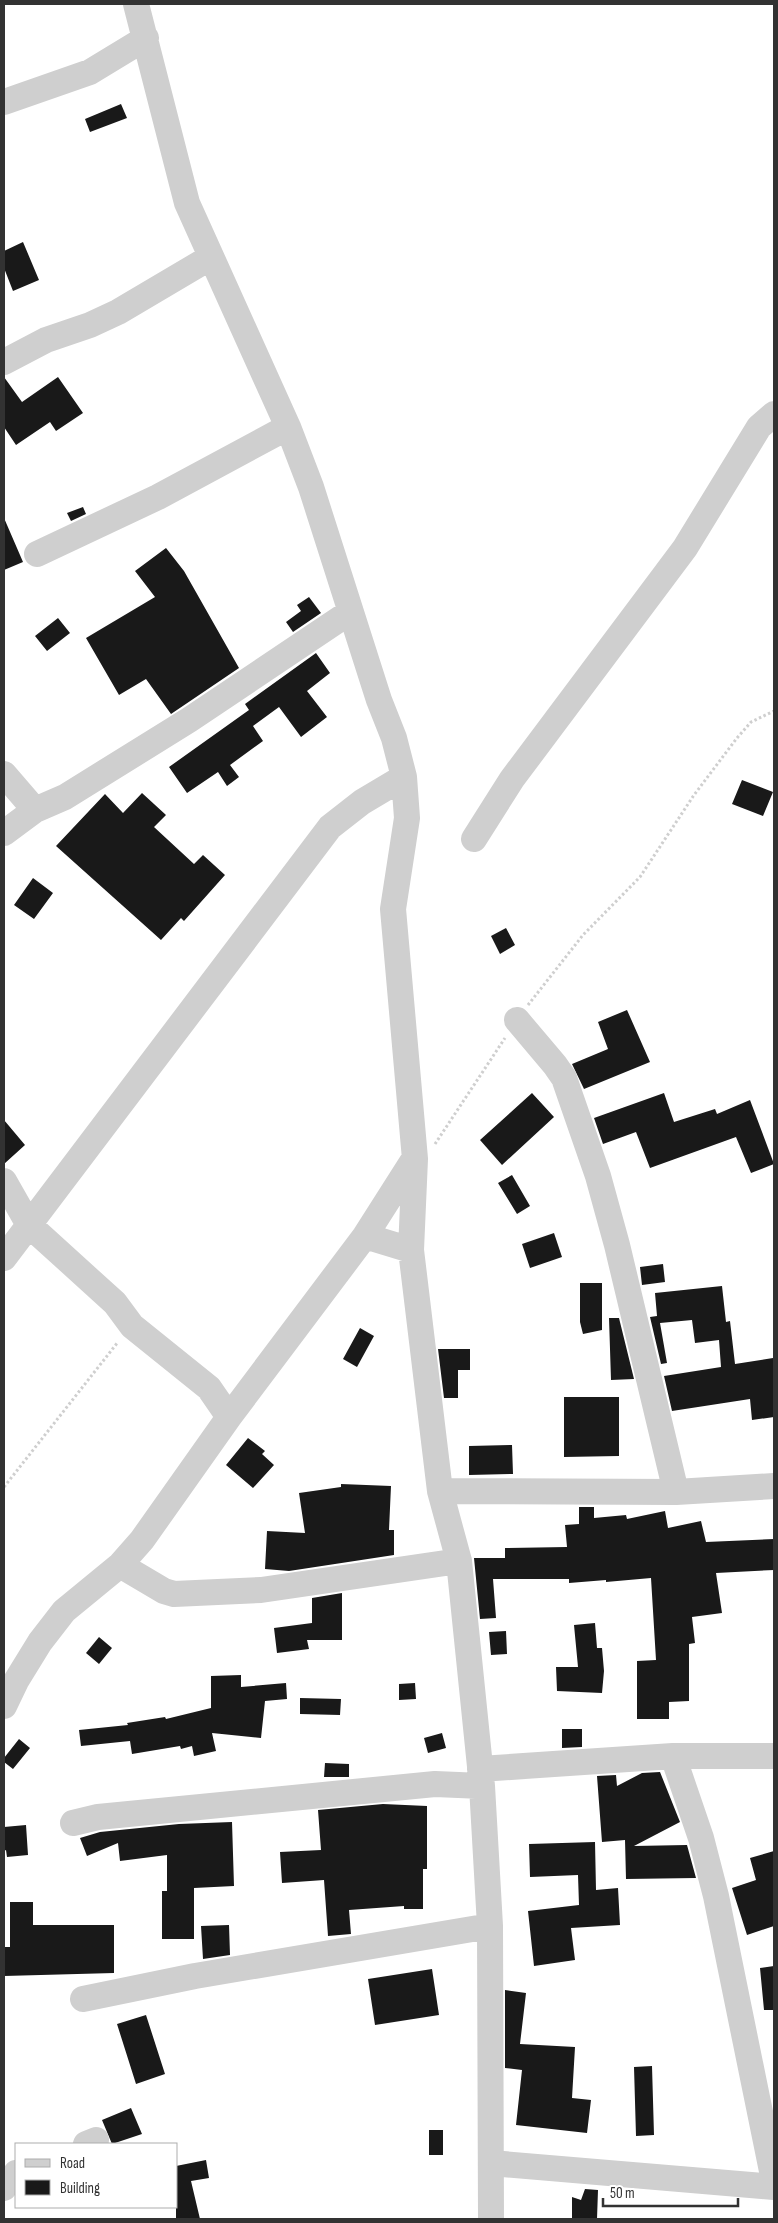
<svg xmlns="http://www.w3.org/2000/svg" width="778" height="2223" font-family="'Sofia Sans Condensed',sans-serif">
  <rect width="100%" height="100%" fill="#fff"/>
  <!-- building -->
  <path fill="#191919" d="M121,104L127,118L90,132L85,119Z
    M23,242L39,280L13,291L4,268V251Z
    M4,377L22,402L58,377L83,413L56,431L50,422L16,445L4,427Z
    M83,507L86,514L71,521L67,513Z
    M4,518L23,562L4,570Z
    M166,548L184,571L239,668L171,714L146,679L119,695L86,638L155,597L135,571Z
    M309,597L321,613L293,632L286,622L301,611L297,605Z
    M58,618L70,633L47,651L35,636Z
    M316,653L330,673L307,691L327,717L301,737L279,707L253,726L263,741L230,765L239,777L227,786L218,772L187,793L169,767L249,710L245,704Z
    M742,780L773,792L763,816L732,804Z
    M142,793L166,815L154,827L194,864L203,855L225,875L184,921L181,918L161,940L56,846L105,794L123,813Z
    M33,878L53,893L34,919L14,905Z
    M506,928L515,945L500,954L491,936Z
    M627,1010L650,1062L584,1089L572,1064L608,1049L598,1022Z
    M532,1093L554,1117L502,1165L480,1140Z
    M664,1093L674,1122L715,1109L717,1114L750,1100L774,1164L751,1173L736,1137L650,1168L636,1132L603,1144L594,1118Z
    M4,1120L25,1145L4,1164Z
    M512,1175L530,1206L517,1214L498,1183Z
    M554,1233L562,1257L530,1268L522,1244Z
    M663,1264L665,1282L642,1285L640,1267Z
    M580,1283H602V1330L583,1334L580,1322Z
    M722,1286L726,1322L730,1321L735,1364L773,1358L774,1417L752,1420L750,1399L672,1411L664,1376L721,1367L719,1340L695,1343L692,1320L660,1323L667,1363L661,1364L650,1317L657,1316L655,1293Z
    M609,1318H619L634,1379L611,1380Z
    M360,1328L374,1336L357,1367L343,1359Z
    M438,1349H470V1370H458V1398H444Z
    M564,1397H619V1456L564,1457Z
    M248,1438L265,1451L262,1454L274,1465L253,1488L226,1465Z
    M512,1445L513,1474L469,1475V1446Z
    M341,1484L391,1486L389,1530H394V1555L289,1571L265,1569L267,1531L305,1533L299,1493L341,1487Z
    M579,1507H594V1518L626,1515L627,1519L665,1511L668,1528L701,1521L706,1542L774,1539V1570L716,1573L722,1613L692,1617L695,1643L689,1644V1701L669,1702V1719H637V1661L656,1660L651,1578L606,1582V1580L569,1583V1579H493L496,1618L480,1619L474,1558H505V1548L567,1547L565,1525L579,1524Z
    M342,1593V1640H307L309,1649L277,1653L274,1628L312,1623V1598Z
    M595,1623L597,1648H602L604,1671L602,1693L557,1691L556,1667H578L574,1625Z
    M506,1631L507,1654L491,1655L489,1632Z
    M99,1637L112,1648L99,1664L86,1653Z
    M241,1675V1687L286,1683L287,1699L265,1701L261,1738L212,1733L216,1751L194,1756L192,1746L181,1749L180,1746L132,1754L130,1741L81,1746L79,1730L128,1725L127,1723L165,1717L166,1719L211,1708V1676Z
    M415,1683L416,1699L399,1700V1684Z
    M300,1698L341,1699L340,1715L300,1714Z
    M562,1729H582V1747L562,1748Z
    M442,1733L446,1748L428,1753L424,1738Z
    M19,1739L30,1748L13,1769L4,1762V1758Z
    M325,1763L349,1764V1777H324Z
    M660,1772L680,1822L634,1846L687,1845L696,1878L626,1879L625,1840L602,1842L597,1776L616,1775L617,1786L642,1773Z
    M383,1804L427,1806V1869H423V1909H404V1906L349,1910L351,1934L328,1936L324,1880L282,1883L280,1852L321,1850L318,1810Z
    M232,1822L234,1886L194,1888V1939H162V1891H167V1855L120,1861L118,1843L87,1856L80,1838L100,1832L179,1824Z
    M26,1825L28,1855L7,1857L6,1850L4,1851V1827Z
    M595,1842L596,1890L618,1888L620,1925L571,1928L575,1960L534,1966L528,1911L579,1905L578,1875L530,1877L529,1844Z
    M774,1851V1926L747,1935L732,1888L756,1880L750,1858Z
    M10,1902H33V1925H114V1973L4,1976V1947H10Z
    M229,1925L230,1955L203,1959L201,1926Z
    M774,1966V2010H764L760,1968Z
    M432,1969L439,2015L375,2025L368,1979Z
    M505,1990L526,1993L520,2044L575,2047L572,2098L591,2100L587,2133L516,2125L522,2070L505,2068Z
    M146,2015L165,2074L136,2084L117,2024Z
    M652,2066L654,2135L636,2136L634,2067Z
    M131,2108L142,2134L112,2144L102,2120Z
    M429,2130H443V2155H429Z
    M206,2160L209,2178L191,2181L200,2219H176V2166Z
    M585,2189L598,2190L597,2219H572V2197L581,2200Z"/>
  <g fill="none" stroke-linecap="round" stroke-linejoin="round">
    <!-- path -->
    <path stroke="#cfcfcf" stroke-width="3" stroke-dasharray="2.5 2.5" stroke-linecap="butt" d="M528,1005L583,935L640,877L694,795L737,738L751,722L774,711
      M435,1144L505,1038
      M4,1487L118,1342"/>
    <!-- minor -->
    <path stroke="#cfcfcf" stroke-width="26" d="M136,4L187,203L288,427L311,487L379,700L394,738L404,777L407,818L393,909L415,1159L411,1250L440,1491L459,1561L482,1786L490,1926L491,2219
      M4,102L90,72L146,38
      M4,362L46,340L90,325L118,312L211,257
      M37,554L158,497L288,427
      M4,774L35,810
      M4,833L35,810L65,797L189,720L350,612
      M474,839L512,779L685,548L759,427L774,414
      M517,1020L555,1065L564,1078L598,1176L617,1245L676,1492
      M4,1181L29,1225L115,1303L132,1326L209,1388L229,1417
      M365,1236L411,1250
      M4,1258L330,827L362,802L404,777
      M440,1491L676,1492L774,1486
      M120,1565L164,1591L174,1594L261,1590L459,1561
      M4,1706L16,1681L40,1642L64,1611L120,1565L142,1540L229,1417L365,1236L414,1159
      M673,1756L701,1838L716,1896L774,2181
      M480,1769L673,1756H774
      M73,1823L98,1817L435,1784L482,1786
      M83,1999L195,1976L490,1926
      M86,2144L96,2140
      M491,2163L774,2187
      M4,2188L16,2173"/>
  </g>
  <!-- border -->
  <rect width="778" height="2223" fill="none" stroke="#323232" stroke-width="10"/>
  <!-- legend -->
  <rect x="15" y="2143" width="162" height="65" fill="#ffffff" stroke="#adadad"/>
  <rect x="25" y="2159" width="25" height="8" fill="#cfcfcf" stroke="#adadad"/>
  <text x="60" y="2168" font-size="15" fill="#323232">Road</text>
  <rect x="25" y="2180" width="25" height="15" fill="#191919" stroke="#adadad"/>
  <text x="60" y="2193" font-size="15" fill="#323232">Building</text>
  <!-- scale -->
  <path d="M603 2198v8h135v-8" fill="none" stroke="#323232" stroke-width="2.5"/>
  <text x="610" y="2198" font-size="15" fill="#323232" stroke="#ffffff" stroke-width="4" paint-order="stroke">50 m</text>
</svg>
